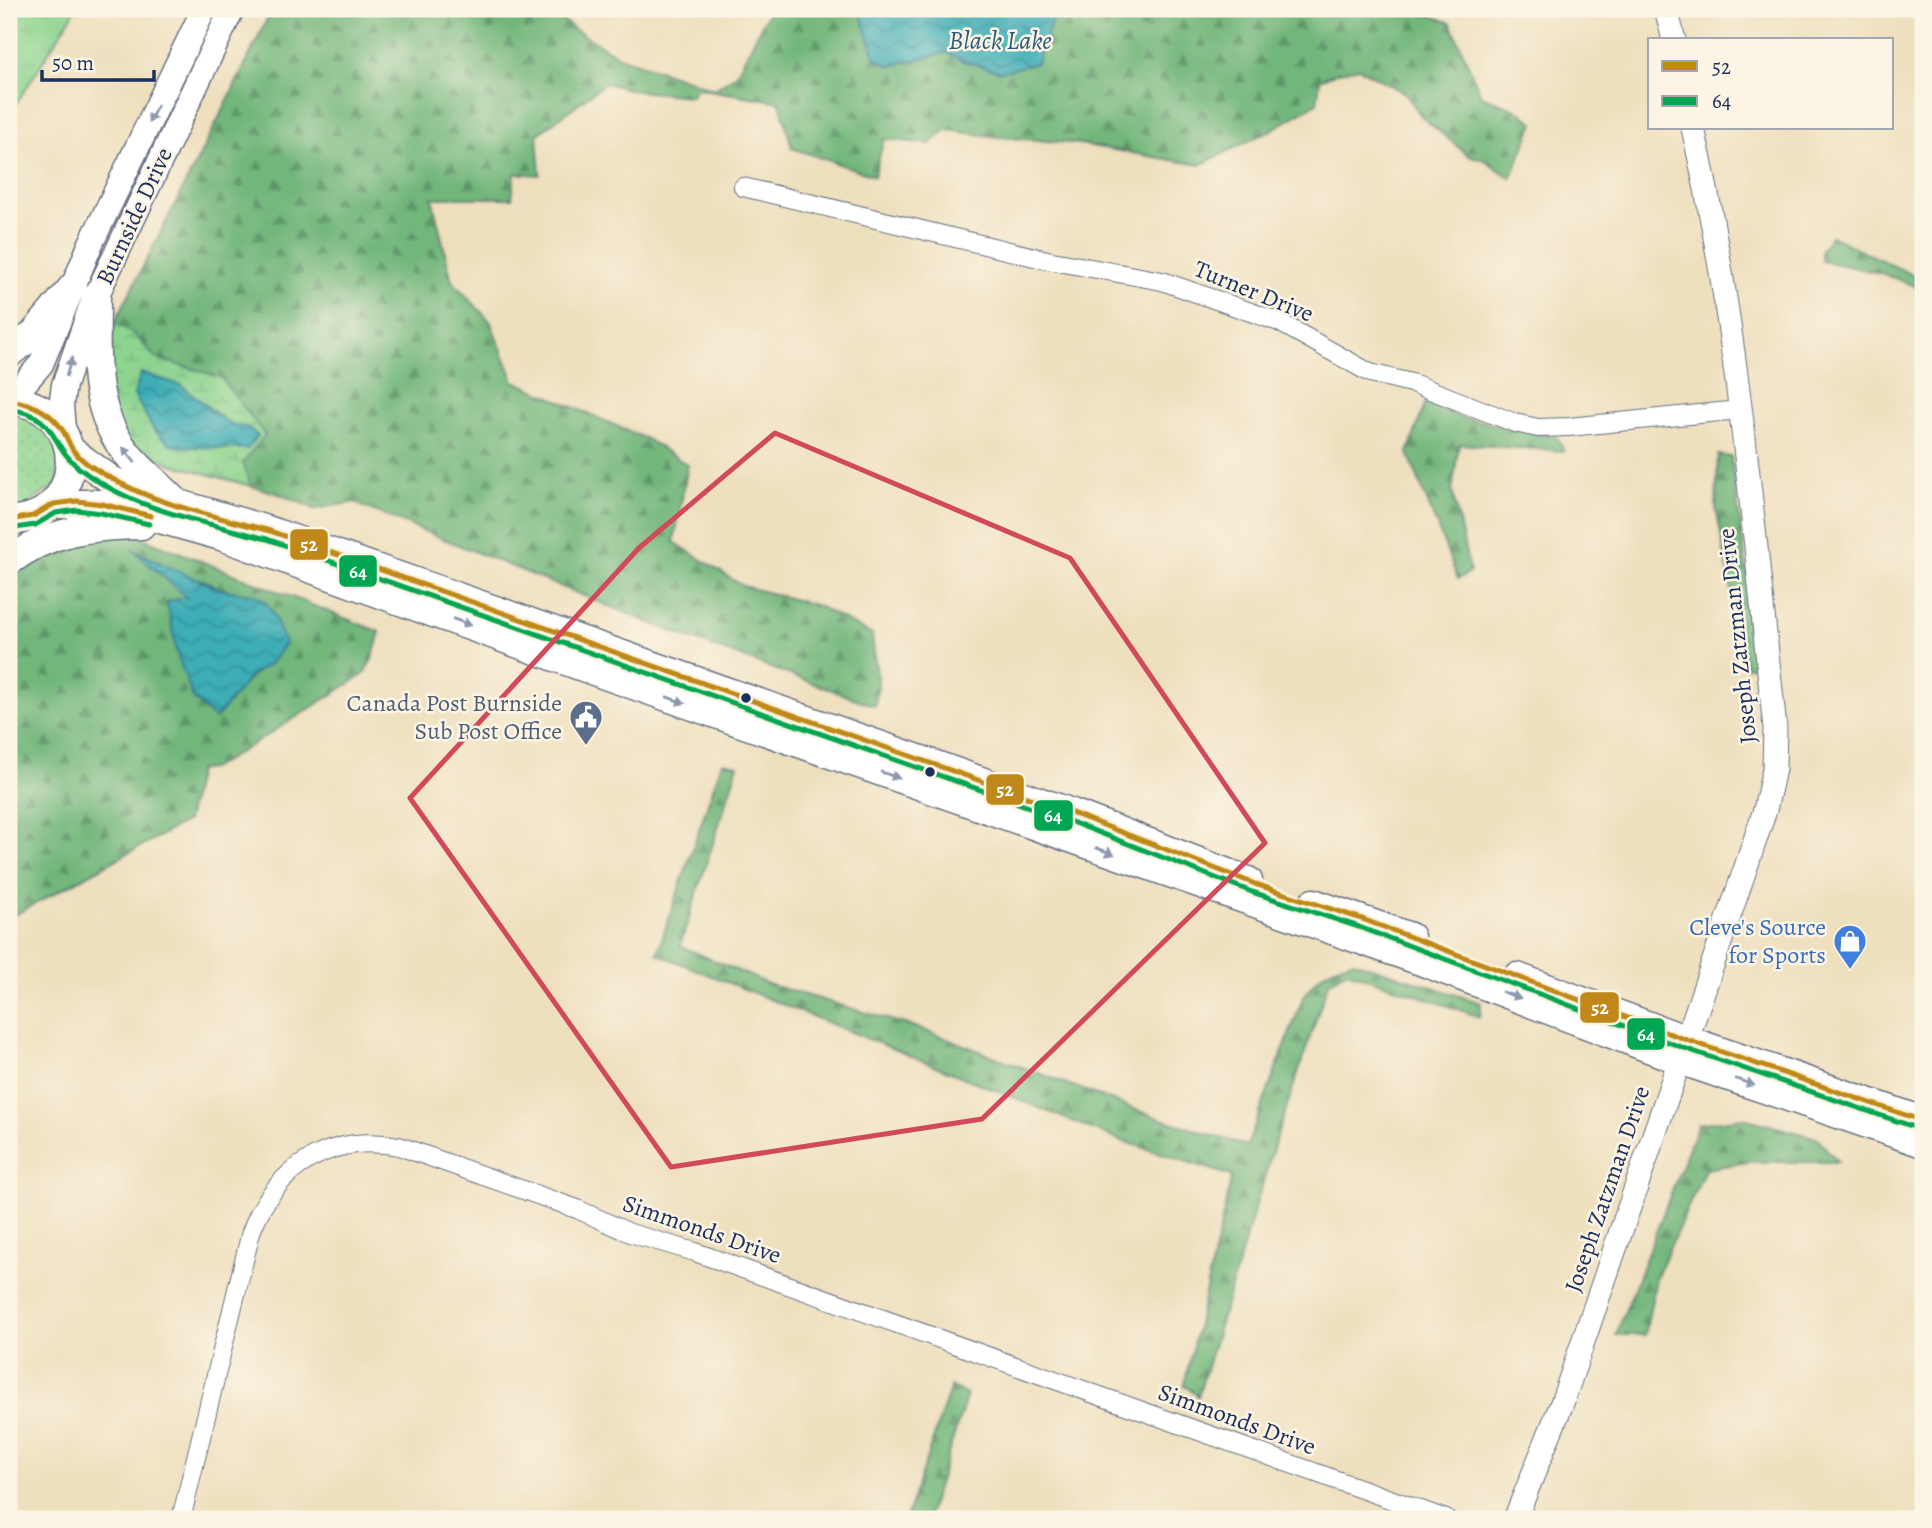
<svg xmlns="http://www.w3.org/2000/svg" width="1932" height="1528" font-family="Alegreya,serif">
  <defs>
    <pattern id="grass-dots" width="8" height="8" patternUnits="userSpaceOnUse" patternTransform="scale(1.75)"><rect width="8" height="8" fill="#8cd48f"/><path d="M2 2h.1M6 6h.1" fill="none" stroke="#78b67e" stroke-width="1.8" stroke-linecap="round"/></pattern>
    <pattern id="forest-firs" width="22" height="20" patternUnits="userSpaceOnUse" patternTransform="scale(1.75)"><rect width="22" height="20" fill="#71b67a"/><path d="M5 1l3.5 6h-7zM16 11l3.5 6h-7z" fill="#5c9467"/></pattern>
    <pattern id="wetland-marsh" width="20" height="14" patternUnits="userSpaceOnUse" patternTransform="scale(1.75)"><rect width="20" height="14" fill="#8cd48f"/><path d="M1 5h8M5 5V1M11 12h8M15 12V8" fill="none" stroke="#78b67e"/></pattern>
    <pattern id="park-tufts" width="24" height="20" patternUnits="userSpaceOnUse" patternTransform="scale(1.75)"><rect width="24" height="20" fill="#8cd48f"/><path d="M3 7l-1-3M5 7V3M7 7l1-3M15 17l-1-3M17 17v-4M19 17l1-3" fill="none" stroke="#78b67e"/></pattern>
    <pattern id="water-waves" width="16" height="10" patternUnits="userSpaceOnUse" patternTransform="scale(1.75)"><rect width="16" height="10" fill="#3cadb6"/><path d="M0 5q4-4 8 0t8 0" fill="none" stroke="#328d97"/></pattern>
  </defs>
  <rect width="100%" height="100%" fill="#fcf5e5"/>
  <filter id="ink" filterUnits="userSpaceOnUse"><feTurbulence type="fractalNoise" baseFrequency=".0143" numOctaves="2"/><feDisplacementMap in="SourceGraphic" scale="14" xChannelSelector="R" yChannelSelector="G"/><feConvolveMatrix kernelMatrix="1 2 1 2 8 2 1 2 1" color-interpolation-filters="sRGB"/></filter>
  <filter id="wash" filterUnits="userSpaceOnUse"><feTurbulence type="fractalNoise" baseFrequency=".00686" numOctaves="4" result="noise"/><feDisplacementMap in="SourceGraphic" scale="28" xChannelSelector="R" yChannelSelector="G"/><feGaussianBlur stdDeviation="1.57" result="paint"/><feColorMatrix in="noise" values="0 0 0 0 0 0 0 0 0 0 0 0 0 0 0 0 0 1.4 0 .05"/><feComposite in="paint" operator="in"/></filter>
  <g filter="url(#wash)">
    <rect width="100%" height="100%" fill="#eedfbd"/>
    <!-- grass -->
    <path fill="url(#grass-dots)" stroke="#548276" stroke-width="2" d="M9,413L38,422L59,450L57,484L9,517Z"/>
    <!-- forest -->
    <path fill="url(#forest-firs)" stroke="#46726c" stroke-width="2" fill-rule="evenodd" d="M272,9H548L574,29L620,57L714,89L736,75L770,9H859L876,59L890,66L947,52L964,61L1046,34L1056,9H1414L1451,23L1481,96L1516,109L1534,123L1511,178L1485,160L1468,155L1422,117L1405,93L1359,68L1338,72L1320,80L1317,103L1271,130L1200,165L1080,144L991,136L946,130L930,144L884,139L874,176L792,148L780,102L697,88L691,96L637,91L605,83L537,135L540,175L515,173L512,198H432L452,281L490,321L514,381L646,439L688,465L674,542L743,586L818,606L872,635L878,685L875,706L673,632L357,504L356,502L315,509L277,493L251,486L242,463L265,435L220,377L156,358L135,335L115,322L226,104Z
      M1831,236L1923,280V290C1891,274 1856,267 1821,261V250Z
      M1426,401L1461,417L1557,437L1564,451L1459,444L1452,491L1470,572L1458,579L1408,453Z
      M1718,455L1731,457L1760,665L1746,667L1716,508Z
      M57,504L380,632L372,659L363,675L247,748L211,769L198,770L187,821L9,918V584L13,571ZM135,552L190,578L204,580L222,589L259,597L272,662L251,676L215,719L187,597Z
      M722,762L738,765L680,946L768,984L918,1028L1158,1118L1247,1146L1303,998C1318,975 1327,967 1354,961L1481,1003L1480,1017L1347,971L1328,983L1275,1142L1198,1396L1184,1385L1232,1176L1119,1140L657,954Z
      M1743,1118L1817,1138L1838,1162H1747L1705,1169L1656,1278L1645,1335H1616L1698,1124Z
      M951,1386L967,1395L927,1519H906Z"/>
    <!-- wetland -->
    <path fill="url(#wetland-marsh)" stroke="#548276" stroke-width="2" fill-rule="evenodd" d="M115,322L135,335L156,358L220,377L265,435L243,463L251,486L168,463L110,435L95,394ZM181,385L228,423L248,428L203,446H173Z"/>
    <!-- park -->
    <path fill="url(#park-tufts)" stroke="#548276" stroke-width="2" d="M9,9H76L9,115Z"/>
    <!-- water -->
    <path fill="url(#water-waves)" stroke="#2c6e8a" stroke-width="2" d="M859,9H1056L1037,63L1001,72L964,61L947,52L890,66L876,59Z
      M141,373L181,385L228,423L248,428L258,436L247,449L173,446L154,430L134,395Z
      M132,549C161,565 191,577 221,589C232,593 248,591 259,597C273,605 279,629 285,643L272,662L251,676L215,719L193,698L177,653L167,602L186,597Z"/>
  </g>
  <g filter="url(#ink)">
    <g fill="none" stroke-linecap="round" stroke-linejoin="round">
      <defs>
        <path id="minor" d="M743,187L1047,260L1162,281L1279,322L1370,373L1415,384L1515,423L1538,428L1569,427L1739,410
          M181,1519L251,1232C275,1167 331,1133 399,1146L577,1209L630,1233L695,1252L1446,1519"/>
        <path id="tertiary" d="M1666,9L1674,40
          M1515,1519L1562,1403L1748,861L1765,810L1774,769L1775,728C1753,528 1738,325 1693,128"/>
        <path id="secondary" d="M10,400L41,364L91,243L204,9
          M63,430L61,405L64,385L91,307L232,9"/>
        <path id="primary" d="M96,297C96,353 90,412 130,457C143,472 159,485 173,499
          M9,353L34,334L73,287
          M9,400C94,407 86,522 9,520
          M70,450L111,480L139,492L270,531L1072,813L1248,881
          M52,504H100L139,513L221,536L605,675L1418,960L1680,1060L1923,1143
          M9,561C52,530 89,526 141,525
          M1313,903L1410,937
          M1517,977L1687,1040L1923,1121"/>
      </defs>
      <!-- minor casing -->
      <use href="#minor" stroke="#656d7f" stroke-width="20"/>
      <!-- tertiary casing -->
      <use href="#tertiary" stroke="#656d7f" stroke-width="25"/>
      <!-- secondary casing -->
      <use href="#secondary" stroke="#656d7f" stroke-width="27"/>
      <!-- primary casing -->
      <use href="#primary" stroke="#656d7f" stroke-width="31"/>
      <!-- minor -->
      <use href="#minor" stroke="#fff" stroke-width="18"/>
      <!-- tertiary -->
      <use href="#tertiary" stroke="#fff" stroke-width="23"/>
      <!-- secondary -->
      <use href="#secondary" stroke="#fff" stroke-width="24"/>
      <!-- primary -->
      <use href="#primary" stroke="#fff" stroke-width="28"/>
      <defs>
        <path id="bus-1" d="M9,400C31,403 51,411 63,431C67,437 69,444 73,450C81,461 95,469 107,476C156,505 215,516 270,531L1072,813L1255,884L1362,919L1687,1040L1923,1121
          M9,520L33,516L54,504L77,501L102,504L151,516"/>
        <path id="bus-2" d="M9,409C59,416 48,443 79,468C132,510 204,522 267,539L1069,821L1252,892L1359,927L1684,1048L1920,1129
          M9,529L35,525L56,513L77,510L101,513L149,524"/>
      </defs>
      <!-- bus-1 casing -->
      <use href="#bus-1" stroke="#fcf5e5" stroke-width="10"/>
      <!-- bus-2 casing -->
      <use href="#bus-2" stroke="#fcf5e5" stroke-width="10"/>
      <!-- bus-1 -->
      <use href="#bus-1" stroke="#c08818" stroke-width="5"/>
      <!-- bus-2 -->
      <use href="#bus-2" stroke="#00a651" stroke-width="5"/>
    </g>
    <!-- one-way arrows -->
    <defs><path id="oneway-solid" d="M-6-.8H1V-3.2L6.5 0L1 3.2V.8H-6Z" transform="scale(1.75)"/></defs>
    <g fill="#8d97ae">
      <use href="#oneway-solid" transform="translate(153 114) rotate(116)"/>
      <use href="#oneway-solid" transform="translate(69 367) rotate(-73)"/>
      <use href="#oneway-solid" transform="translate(129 455) rotate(-129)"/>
      <use href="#oneway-solid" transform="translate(462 622) rotate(20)"/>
      <use href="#oneway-solid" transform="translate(676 700) rotate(19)"/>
      <use href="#oneway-solid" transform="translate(890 775) rotate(19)"/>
      <use href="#oneway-solid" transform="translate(1105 851) rotate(20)"/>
      <use href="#oneway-solid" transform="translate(1511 995) rotate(21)"/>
      <use href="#oneway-solid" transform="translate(1745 1082) rotate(19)"/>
    </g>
  </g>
  <!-- marked area -->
  <path fill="none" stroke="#d1495b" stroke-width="5" stroke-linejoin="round" d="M775,433L1070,558L1265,843L982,1119L671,1167L410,798L639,548Z"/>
  <!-- icons -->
  <defs>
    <symbol id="civic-pin" viewBox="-11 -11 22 30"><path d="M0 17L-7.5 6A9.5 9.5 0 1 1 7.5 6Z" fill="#5c6f8a" stroke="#fcf5e5"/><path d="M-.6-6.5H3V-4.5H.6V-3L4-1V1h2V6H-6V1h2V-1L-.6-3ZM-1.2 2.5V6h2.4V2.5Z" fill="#fff"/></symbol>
    <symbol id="shop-pin" viewBox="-11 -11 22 30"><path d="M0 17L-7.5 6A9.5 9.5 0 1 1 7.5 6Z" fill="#3f7fe0" stroke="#fcf5e5"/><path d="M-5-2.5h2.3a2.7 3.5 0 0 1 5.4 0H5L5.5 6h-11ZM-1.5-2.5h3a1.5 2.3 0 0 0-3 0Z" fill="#fff"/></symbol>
  </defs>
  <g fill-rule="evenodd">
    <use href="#civic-pin" x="567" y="698" width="38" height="52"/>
    <use href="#shop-pin" x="1831" y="922" width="38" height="52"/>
  </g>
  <!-- markers -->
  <g fill="#1b2f5e" stroke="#fcf5e5" stroke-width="2.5">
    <circle cx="746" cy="698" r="6"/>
    <circle cx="930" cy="772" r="6"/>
  </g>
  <g text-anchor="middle" stroke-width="5" stroke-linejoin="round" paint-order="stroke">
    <!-- street labels -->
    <g font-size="24" fill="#1b2f5e" stroke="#fcf5e5">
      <text transform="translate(134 216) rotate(-65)" y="8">Burnside Drive</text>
      <text transform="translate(1254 291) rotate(22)" y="8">Turner Drive</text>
      <text transform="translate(1737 636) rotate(-96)" y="8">Joseph Zatzman Drive</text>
      <text transform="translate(1607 1189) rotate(-71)" y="8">Joseph Zatzman Drive</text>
      <text transform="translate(702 1229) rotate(19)" y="8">Simmonds Drive</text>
      <text transform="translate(1237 1419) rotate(20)" y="8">Simmonds Drive</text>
    </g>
    <!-- service labels -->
    <g font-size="24" fill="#4e5e75" stroke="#fcf5e5" text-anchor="end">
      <text x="562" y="711">Canada Post Burnside<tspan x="562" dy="28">Sub Post Office</tspan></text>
    </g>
    <!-- shop labels -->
    <g font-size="24" fill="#366cbe" stroke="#fcf5e5" text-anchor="end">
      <text x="1826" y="935">Cleve's Source<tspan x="1826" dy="28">for Sports</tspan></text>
    </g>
    <!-- water labels -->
    <g font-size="26" font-style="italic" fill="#275b7d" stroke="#fcf5e5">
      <text x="1000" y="49">Black Lake</text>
    </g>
  </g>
  <g stroke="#fcf5e5" stroke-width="2.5">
    <rect x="289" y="528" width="40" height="33" rx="7" fill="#c08818"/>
    <rect x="338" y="554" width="40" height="34" rx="7" fill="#00a651"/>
    <rect x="985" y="773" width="40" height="33" rx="7" fill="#c08818"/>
    <rect x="1033" y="799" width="41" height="33" rx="7" fill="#00a651"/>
    <rect x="1579" y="991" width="41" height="33" rx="7" fill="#c08818"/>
    <rect x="1626" y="1017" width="40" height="34" rx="7" fill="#00a651"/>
  </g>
  <g font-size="19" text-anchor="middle" font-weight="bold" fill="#fff">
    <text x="309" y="551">52</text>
    <text x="358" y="578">64</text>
    <text x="1005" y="796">52</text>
    <text x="1053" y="822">64</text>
    <text x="1600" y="1014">52</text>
    <text x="1646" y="1041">64</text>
  </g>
  <!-- margin -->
  <rect width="1932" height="1528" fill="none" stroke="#fcf5e5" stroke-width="35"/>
  <!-- legend -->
  <rect x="1648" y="38" width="245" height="91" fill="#fcf5e5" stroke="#a2a6af" stroke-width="2"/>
  <rect x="1662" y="61" width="35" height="10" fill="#c08818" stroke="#a2a6af" stroke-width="2"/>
  <text x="1712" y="74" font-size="21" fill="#1b2f5e">52</text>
  <rect x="1662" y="96" width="35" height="10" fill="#00a651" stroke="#a2a6af" stroke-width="2"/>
  <text x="1712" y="108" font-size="21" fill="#1b2f5e">64</text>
  <!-- scale -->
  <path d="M42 70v10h112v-10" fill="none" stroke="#1b2f5e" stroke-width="3.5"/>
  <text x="52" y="70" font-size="21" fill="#1b2f5e" stroke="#fcf5e5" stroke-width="5" paint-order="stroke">50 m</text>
</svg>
